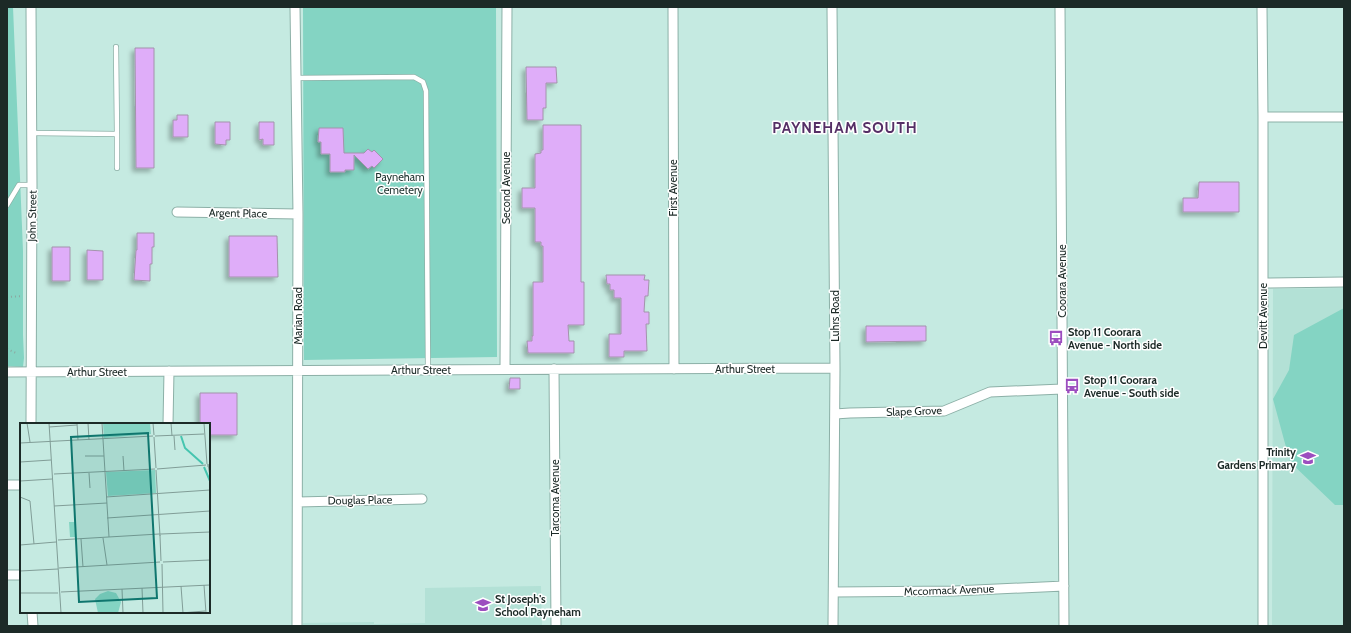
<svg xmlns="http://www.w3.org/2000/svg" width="1351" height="633" font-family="Cabin,sans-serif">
  <defs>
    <filter id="shadow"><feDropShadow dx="-3.5" dy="3.5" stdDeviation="2" flood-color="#0004"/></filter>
  </defs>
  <rect width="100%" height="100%" fill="#c5eae1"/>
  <!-- built -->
  <path fill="#b3e1d6" d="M1344,288V626H1272L1273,289Z
    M541,586L542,626H303V623L374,622V624L425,623V588Z"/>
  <!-- green -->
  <path fill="#84d4c3" d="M7,7H13L23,251V335L24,358L23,367L7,366Z
    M303,7H496L497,357L304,360Z
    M1344,308V505H1335L1290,462L1273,399L1289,370L1294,335Z"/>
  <!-- building -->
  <path fill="#dfadf9" stroke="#a393ac" filter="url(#shadow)" d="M135,48H154V168H136Z
    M526,67H556L557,83H546V108H543V120H527Z
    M177,115H188V137H173V120H177Z
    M215,122H230V140H226V145L215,144Z
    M259,122H274V145H263V139L259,140Z
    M543,125H581V282H584V325H568L569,341H574V353H528L527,341H532V336H533V282H543V246H541V242H535V208H522V188H535V154L541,153V150H543Z
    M319,128H343L344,153H364L368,149L372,152L374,150L383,159L374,168L372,166L368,169L354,155V170H345V172H330V154H321V142H318Z
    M1199,182H1239V212H1183V198H1198Z
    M137,233H154V247H152V264H150V281L134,280L136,250H137Z
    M229,236H277L278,277H229Z
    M52,247H70V281H52Z
    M87,250L103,251V280H87Z
    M606,275H645L644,280H649L648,296H645L644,312H649V324H646L647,351H624V357H609V334H621V298H614V290H610V284H607Z
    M866,326H926V341L866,342Z
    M510,378H520V389H509Z
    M200,393H237V435H209V424H200Z"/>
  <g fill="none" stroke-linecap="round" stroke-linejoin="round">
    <defs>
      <path id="service" d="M296,78L414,77L423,82L426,91L428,370
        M32,133L117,134L116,47
        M117,134V168
        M7,205L19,185H32"/>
      <path id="minor" d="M295,7L298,214L297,626
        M673,7L674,369
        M832,7L835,368L833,626
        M1060,7L1064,626
        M1262,7L1263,117V626
        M1263,117H1344
        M177,212L298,214
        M1263,283L1344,282
        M505,369L507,7
        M554,369L556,626
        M7,372L835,368
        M835,414L850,413L944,411L990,392L1062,389
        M31,424L32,185L31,7
        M168,424L169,371
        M7,485H21
        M298,502L422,499
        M7,575H21
        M834,592L954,591L1064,586
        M32,612L33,626"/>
    </defs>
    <!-- service casing -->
    <use href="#service" stroke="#8cb0a7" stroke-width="6"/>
    <!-- minor casing -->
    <use href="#minor" stroke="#8cb0a7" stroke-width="11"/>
    <!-- path -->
    <path stroke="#8ba8a1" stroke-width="2" stroke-dasharray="1 3" stroke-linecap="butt" d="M7,297L22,296
      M7,321V331
      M7,349L16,353"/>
    <!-- service -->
    <use href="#service" stroke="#fff" stroke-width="4.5"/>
    <!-- minor -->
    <use href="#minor" stroke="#fff" stroke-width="9"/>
  </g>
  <!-- icons -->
  <defs>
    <symbol id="bus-bare" viewBox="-9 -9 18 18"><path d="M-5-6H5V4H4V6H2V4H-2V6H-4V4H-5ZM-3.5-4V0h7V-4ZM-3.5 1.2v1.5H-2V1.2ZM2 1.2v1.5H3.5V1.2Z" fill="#9c4ebf" stroke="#fff" stroke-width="2.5" paint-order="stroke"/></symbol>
    <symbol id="school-bare" viewBox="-9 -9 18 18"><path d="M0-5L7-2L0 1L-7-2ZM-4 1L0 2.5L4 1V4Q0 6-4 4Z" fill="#9c4ebf" stroke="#fff" stroke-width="2.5" paint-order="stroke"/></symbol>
  </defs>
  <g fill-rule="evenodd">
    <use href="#bus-bare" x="1045" y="327" width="22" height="22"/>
    <use href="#bus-bare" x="1061" y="375" width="22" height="22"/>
    <use href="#school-bare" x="1297" y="447" width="22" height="22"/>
    <use href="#school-bare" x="472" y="594" width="22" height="22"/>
  </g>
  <g text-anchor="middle" stroke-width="3" stroke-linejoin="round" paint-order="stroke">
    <!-- park labels -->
    <g font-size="11" fill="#1c312d" stroke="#fff">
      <text x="400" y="181">Payneham<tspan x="400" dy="13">Cemetery</tspan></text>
    </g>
    <!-- street labels -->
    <g font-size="11" fill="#1c2a27" stroke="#fff">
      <text transform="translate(506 188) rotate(-90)" y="4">Second Avenue</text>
      <text transform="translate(673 188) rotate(-90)" y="4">First Avenue</text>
      <text transform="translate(238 213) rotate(1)" y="4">Argent Place</text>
      <text transform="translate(32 216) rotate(-89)" y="4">John Street</text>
      <text transform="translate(1062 281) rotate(-90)" y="4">Coorara Avenue</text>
      <text transform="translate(298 316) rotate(-90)" y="4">Marian Road</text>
      <text transform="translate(835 316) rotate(-90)" y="4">Luhrs Road</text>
      <text transform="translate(1263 316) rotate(-90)" y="4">Devitt Avenue</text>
      <text x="745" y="373">Arthur Street</text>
      <text x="421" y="374">Arthur Street</text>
      <text x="97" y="376">Arthur Street</text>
      <text transform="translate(914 411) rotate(-2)" y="4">Slape Grove</text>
      <text transform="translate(555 498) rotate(-90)" y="4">Tarcoma Avenue</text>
      <text transform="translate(360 500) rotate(-1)" y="4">Douglas Place</text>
      <text transform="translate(949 590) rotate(-2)" y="4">Mccormack Avenue</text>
    </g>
    <!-- poi labels -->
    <g font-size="11" font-weight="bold" fill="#1c2a27" stroke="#fff" text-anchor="start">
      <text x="1068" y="336">Stop 11 Coorara<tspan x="1068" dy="13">Avenue - North side</tspan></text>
      <text x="1084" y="384">Stop 11 Coorara<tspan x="1084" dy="13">Avenue - South side</tspan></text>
      <text x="1296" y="456" text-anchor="end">Trinity<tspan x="1296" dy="13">Gardens Primary</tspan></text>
      <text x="495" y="603">St Joseph's<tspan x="495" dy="13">School Payneham</tspan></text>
    </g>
    <!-- district labels -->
    <g font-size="15" font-weight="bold" letter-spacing="1" fill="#552f66" stroke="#fff">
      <text x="845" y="133">PAYNEHAM SOUTH</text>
    </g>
  </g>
  <!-- overview -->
  <g transform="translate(20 423)">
    <rect width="190" height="190" fill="#c5eae1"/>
    <path d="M83,0H130L131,11L84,15ZM135,47L136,70L88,73L86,49ZM49,99H55L56,114H50ZM88,168L96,170L101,179L98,190H78L75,176L80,171Z" fill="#84d4c3"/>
    <path fill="none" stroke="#45c5af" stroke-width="2" d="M161,13L165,25L183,41M184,44L190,58"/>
    <path fill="none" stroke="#819d97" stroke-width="1" d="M7,0L10,19M29,0L41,190M57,0L58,17M68,0L69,17M82,0L89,114M133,0L134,12M151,0L152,13M184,0L187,41M29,4L57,2M135,13L184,11M154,13L155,27M134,14L136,45M0,20L133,13M65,33H84M103,33L104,48M0,39L31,37M188,44V41L190,54M137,46L186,42M136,47L140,113V110M69,50L70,65M34,51L135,46M0,58L32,56M0,74L10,78L14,121M86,74L190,67M34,83L87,80M87,95L190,88M141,111L190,109M140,113L141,138M83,115L87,142M61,116L63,144M38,117L139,111M0,122L36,119M143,139L190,137M142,141L143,190M39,145L140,139M0,148L38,146M184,162L186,190M161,163L163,190M122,165L123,190M102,166L103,190M41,169L190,162M0,170H38M161,190L185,188"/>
    <path fill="#0f766e" fill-opacity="0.15" stroke="#0f766e" stroke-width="2" d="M128,10L137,175L59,179L51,14Z"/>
    <rect width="190" height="190" fill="none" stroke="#1c2a27" stroke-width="2"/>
  </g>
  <!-- border -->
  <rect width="1351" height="633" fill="none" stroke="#1c2a27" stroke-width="16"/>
</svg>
